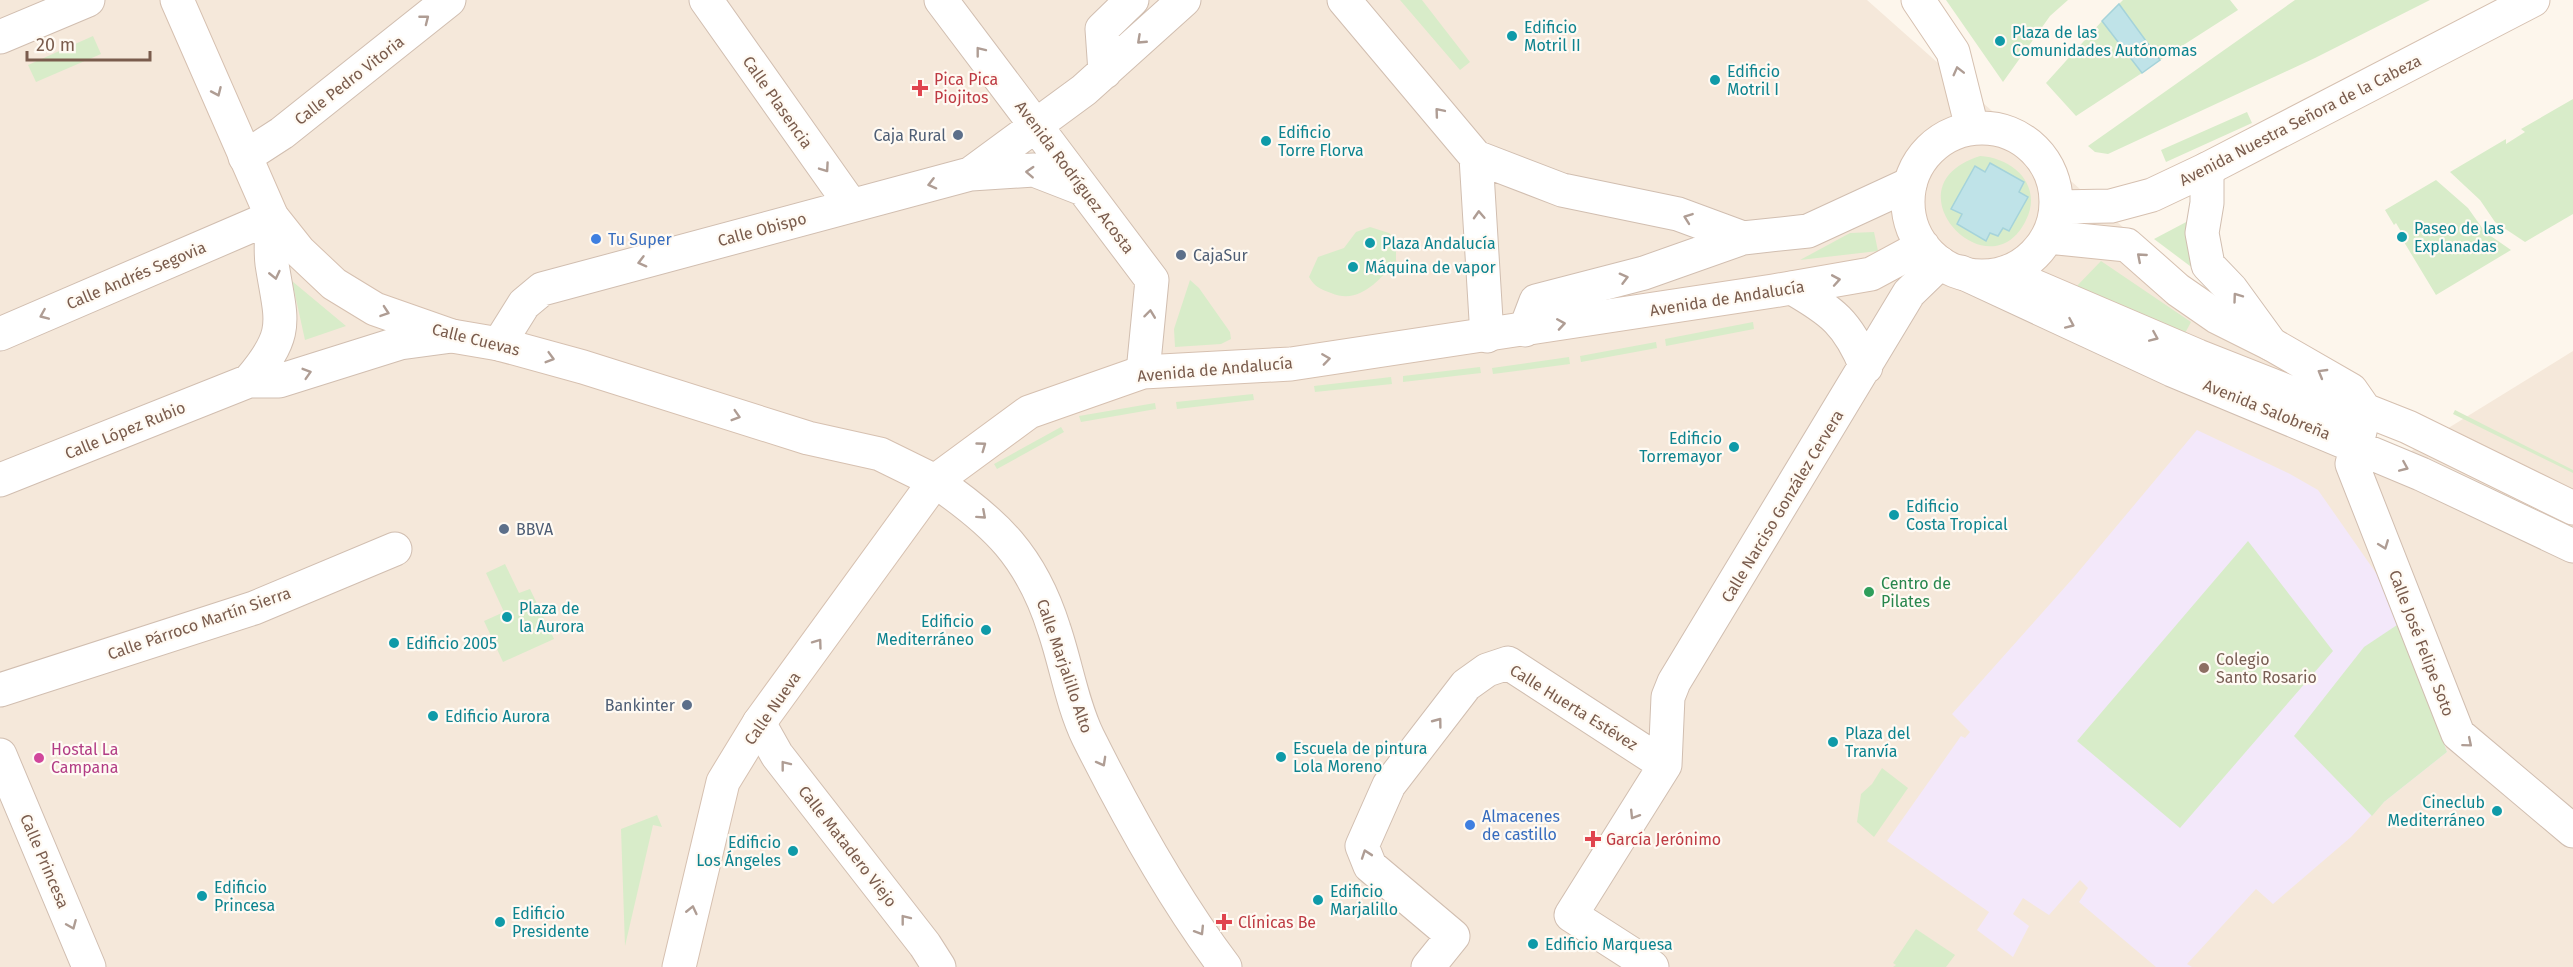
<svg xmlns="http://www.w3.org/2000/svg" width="2573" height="967" font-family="'Fira Sans',sans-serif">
  <rect width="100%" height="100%" fill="#fdf6ec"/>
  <!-- residential -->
  <path fill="#f5e8da" d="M0,0H1867L2390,464L2573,351V967H0Z"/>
  <!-- education -->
  <path fill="#f3e8fa" d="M2197,430L2290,474L2318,490L2383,583L2447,752L2384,802L2351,837L2273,904L2256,889L2187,964L2192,967H2156L2079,902L2088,888L2080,880L2049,915L2023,898L2013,914L2029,926L2013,957L1977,930L1989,912L1887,841L1961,736L1965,738L1970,732L1952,714L2074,577Z"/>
  <!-- green -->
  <path fill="#d8ecc9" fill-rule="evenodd" d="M1400,0H1422L1470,62L1460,70Z
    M1946,0H2068L2050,16L2003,82Z
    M2123,0H2230L2238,10L2160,60L2119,4Z
    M2295,0H2430L2315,58L2108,154L2095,152L2088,146Z
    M2102,21L2142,73L2076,116L2046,83Z
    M93,36L101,54L36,82L28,65Z
    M2573,99V214L2525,242L2495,222L2480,200L2450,172L2506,139V144L2525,132L2521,129Z
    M2247,112L2252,123L2166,162L2161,150Z
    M1980,156C2014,158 2043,186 2026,220C1990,296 1884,186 1980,156ZM1989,164L2027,198L2003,227L1990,233L1986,240L1962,214Z
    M2436,180L2468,208L2485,232L2511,250L2436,295L2404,242H2407L2396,223L2394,225L2385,210Z
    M2190,220L2202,275L2154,239Z
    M1370,227L1389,233L1396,239V261C1379,280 1360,305 1331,293C1320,289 1315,287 1309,277L1318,257L1344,248L1356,232Z
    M1874,232L1878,251L1800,260L1850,233Z
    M2101,261L2191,322L2184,335L2074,289Z
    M1190,280L1199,288L1230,332L1231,339L1221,344L1175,347L1174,329Z
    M292,281L346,326L305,340Z
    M1753,322L1754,329L1666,346L1665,339Z
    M1656,342L1657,348L1581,362L1580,356Z
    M1569,357L1570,364L1493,374L1492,368Z
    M1480,367L1481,373L1403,382V376Z
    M1391,377L1392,384L1315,392L1314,386Z
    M1253,394L1254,400L1177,409L1176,402Z
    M1155,403L1156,409L1081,422L1079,416Z
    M2455,410L2573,470V473L2453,414Z
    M1061,427L1064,432L997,469L994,464Z
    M2248,541L2333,651L2180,828L2077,741Z
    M505,564L519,593L530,589L554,639L503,662L484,621L504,612L486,573Z
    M2400,623L2447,752L2384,802L2372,816L2294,736L2364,647Z
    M1882,768L1908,788L1874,837L1857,822L1861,794L1872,784Z
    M657,815L662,827L653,825L625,946L621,829Z
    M1916,929L1955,955L1946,967H1893L1896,965L1893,963Z"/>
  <!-- water -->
  <path fill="#bfe3e8" stroke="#a5d3da" stroke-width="1.5" d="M2119,4L2160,60L2142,73L2102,21Z
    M1990,163L2024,182L2019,192L2028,197L2009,231L2003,228L1998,236L1990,233L1986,241L1957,224L1962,214L1951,209L1975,166L1985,172Z"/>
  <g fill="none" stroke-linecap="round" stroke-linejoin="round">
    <defs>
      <path id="street" d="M706,0L851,205
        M941,0L1152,280L1143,372
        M1344,0L1476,157L1562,190L1678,214L1743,238
        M0,37L88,0
        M1105,72L1102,29L1132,0
        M245,157L282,133L449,0
        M1476,157L1487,336
        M2207,169V203L2202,233L2208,265L2231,289L2271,344
        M971,174L1034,170L1083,189
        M1961,272L2172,370L2421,474L2573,546
        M1792,288C1832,311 1848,323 1866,367
        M1525,330L1536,301L1644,273L1743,238L1808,231L1910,184
        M0,334L272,217C272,232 270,249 272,264C281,322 291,332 249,381
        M499,344L524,304L542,289L970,174L1084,90L1184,0
        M2361,427L2352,464L2458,734L2573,831
        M0,480L249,381H279L400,343L452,336
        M935,481C996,523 1031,556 1054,629C1066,664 1072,704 1088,737C1125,811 1175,901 1225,967
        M0,690L254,608L395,549
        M759,723L777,755L925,945L939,967
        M0,755L89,967
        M1428,967L1453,936L1370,866L1362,846L1389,785L1466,685L1487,670L1508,663L1665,765
        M1652,967L1571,915L1665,765L1668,697L1674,682L1909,293L1940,263"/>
      <path id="secondary" d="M177,0L272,217L299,251L334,284L375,309L452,336L499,344L583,367L808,438L880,454L935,481
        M1918,0L1953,52L1972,128
        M1908 202a74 74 0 1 1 148 0a74 74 0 1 1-148 0Z
        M2056,207L2111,206L2152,195L2207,169L2533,0
        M2048,237L2127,245L2178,290L2217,317L2271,344L2351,390L2365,410L2408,427L2573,508
        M2004,273L2198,356L2345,414L2365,410
        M679,967L723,782L759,723L935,481L1029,412L1143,372L1291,364L1773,291L1871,274L1923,246"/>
    </defs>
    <!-- street casing -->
    <use href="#street" stroke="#d1beb0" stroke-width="35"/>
    <!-- secondary casing -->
    <use href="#secondary" stroke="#d6c0b0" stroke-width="35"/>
    <!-- street -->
    <use href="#street" stroke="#fff" stroke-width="33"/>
    <!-- secondary -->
    <use href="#secondary" stroke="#fff" stroke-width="33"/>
  </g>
  <!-- one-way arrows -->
  <defs><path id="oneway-chevron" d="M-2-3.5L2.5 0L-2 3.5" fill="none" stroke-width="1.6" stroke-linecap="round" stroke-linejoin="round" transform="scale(1.5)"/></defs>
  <g stroke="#af9d94">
    <use href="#oneway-chevron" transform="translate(425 19) rotate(-38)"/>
    <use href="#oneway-chevron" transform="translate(1141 40) rotate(137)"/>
    <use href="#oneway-chevron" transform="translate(980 51) rotate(-128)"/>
    <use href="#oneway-chevron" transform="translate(1958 71) rotate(-104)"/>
    <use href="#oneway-chevron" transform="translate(217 92) rotate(66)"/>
    <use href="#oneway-chevron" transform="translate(1439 112) rotate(-130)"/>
    <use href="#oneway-chevron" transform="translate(825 168) rotate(55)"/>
    <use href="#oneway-chevron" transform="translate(1030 172) rotate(-177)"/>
    <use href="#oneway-chevron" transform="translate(932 184) rotate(166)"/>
    <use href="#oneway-chevron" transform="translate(1479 215) rotate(-93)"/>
    <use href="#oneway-chevron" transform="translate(1688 218) rotate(-160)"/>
    <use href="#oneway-chevron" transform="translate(2141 257) rotate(-139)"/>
    <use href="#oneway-chevron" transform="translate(642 262) rotate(165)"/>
    <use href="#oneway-chevron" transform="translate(275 275) rotate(77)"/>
    <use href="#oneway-chevron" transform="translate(1624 278) rotate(-15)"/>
    <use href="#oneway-chevron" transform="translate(1836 280) rotate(-10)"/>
    <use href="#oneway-chevron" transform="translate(2237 297) rotate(-126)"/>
    <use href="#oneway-chevron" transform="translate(385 312) rotate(19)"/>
    <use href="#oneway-chevron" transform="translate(1150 314) rotate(-83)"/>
    <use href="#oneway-chevron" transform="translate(44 315) rotate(157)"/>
    <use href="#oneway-chevron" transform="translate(1561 324) rotate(-9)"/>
    <use href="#oneway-chevron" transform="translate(2070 324) rotate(24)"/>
    <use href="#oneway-chevron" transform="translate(2154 337) rotate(23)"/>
    <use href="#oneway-chevron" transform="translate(550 358) rotate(16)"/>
    <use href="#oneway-chevron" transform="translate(1326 359) rotate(-8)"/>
    <use href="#oneway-chevron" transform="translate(307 373) rotate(-17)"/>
    <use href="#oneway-chevron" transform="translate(2322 373) rotate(-150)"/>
    <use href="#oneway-chevron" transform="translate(736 416) rotate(17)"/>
    <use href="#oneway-chevron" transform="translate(982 446) rotate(-36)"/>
    <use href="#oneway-chevron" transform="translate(2404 467) rotate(23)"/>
    <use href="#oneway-chevron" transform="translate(982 515) rotate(42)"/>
    <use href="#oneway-chevron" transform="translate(2384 545) rotate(69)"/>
    <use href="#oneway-chevron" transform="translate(818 643) rotate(-54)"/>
    <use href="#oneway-chevron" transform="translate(1438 722) rotate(-53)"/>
    <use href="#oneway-chevron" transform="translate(2468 743) rotate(40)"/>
    <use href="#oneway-chevron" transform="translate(1102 762) rotate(61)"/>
    <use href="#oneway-chevron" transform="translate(785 765) rotate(-128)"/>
    <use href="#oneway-chevron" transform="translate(1634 815) rotate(122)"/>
    <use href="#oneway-chevron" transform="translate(1366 854) rotate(-109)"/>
    <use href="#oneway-chevron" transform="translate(692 910) rotate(-77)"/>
    <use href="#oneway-chevron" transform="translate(905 919) rotate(-128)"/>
    <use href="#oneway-chevron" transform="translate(72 925) rotate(67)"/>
    <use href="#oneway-chevron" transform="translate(1200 931) rotate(58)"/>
  </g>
  <!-- markers -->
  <g fill="#0f9aa8" stroke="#fffaf3" stroke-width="2">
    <circle cx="1512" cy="36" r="6"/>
    <circle cx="2000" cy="41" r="6"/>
    <circle cx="1715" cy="80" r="6"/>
    <circle cx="1266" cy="141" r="6"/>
    <circle cx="2402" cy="237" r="6"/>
    <circle cx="1370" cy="243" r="6"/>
    <circle cx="1353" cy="267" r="6"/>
    <circle cx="1734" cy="447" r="6"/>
    <circle cx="1894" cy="515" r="6"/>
    <circle cx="507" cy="617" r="6"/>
    <circle cx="986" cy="630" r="6"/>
    <circle cx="394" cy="643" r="6"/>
    <circle cx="433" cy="716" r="6"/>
    <circle cx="1833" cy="742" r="6"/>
    <circle cx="1281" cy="757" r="6"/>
    <circle cx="2497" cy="811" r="6"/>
    <circle cx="793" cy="851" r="6"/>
    <circle cx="202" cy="896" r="6"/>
    <circle cx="1318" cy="900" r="6"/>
    <circle cx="500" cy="922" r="6"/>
    <circle cx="1533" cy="944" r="6"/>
  </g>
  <g fill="#e0444e" stroke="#fffaf3" stroke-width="2">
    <path d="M917 79h6v6h6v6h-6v6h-6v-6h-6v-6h6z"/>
    <path d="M1590 830h6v6h6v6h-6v6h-6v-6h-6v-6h6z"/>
    <path d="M1221 913h6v6h6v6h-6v6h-6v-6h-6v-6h6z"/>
  </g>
  <g fill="#5c6f8a" stroke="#fffaf3" stroke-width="2">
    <circle cx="958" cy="135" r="6"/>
    <circle cx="1181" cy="255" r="6"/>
    <circle cx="504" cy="529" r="6"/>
    <circle cx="687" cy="705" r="6"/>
  </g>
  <g fill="#3f7fe0" stroke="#fffaf3" stroke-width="2">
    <circle cx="596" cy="239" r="6"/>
    <circle cx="1470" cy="825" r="6"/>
  </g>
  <circle fill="#2e9e5b" stroke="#fffaf3" stroke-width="2" cx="1869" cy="592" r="6"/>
  <circle fill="#8d6e63" stroke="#fffaf3" stroke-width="2" cx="2204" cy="668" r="6"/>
  <circle fill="#d1479c" stroke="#fffaf3" stroke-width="2" cx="39" cy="758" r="6"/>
  <g text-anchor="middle" stroke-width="4.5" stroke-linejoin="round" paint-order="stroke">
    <!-- culture labels -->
    <g font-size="16" fill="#0d838f" stroke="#fffaf3" text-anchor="start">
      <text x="1524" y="33">Edificio<tspan x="1524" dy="18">Motril II</tspan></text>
      <text x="2012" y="38">Plaza de las<tspan x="2012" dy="18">Comunidades Autónomas</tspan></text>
      <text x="1727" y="77">Edificio<tspan x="1727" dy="18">Motril I</tspan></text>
      <text x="1278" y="138">Edificio<tspan x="1278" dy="18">Torre Florva</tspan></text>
      <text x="2414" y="234">Paseo de las<tspan x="2414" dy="18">Explanadas</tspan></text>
      <text x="1382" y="249">Plaza Andalucía</text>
      <text x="1365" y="273">Máquina de vapor</text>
      <text x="1722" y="444" text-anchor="end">Edificio<tspan x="1722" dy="18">Torremayor</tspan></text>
      <text x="1906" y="512">Edificio<tspan x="1906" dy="18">Costa Tropical</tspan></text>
      <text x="519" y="614">Plaza de<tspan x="519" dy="18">la Aurora</tspan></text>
      <text x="974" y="627" text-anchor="end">Edificio<tspan x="974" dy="18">Mediterráneo</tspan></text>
      <text x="406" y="649">Edificio 2005</text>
      <text x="445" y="722">Edificio Aurora</text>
      <text x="1845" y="739">Plaza del<tspan x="1845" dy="18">Tranvía</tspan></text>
      <text x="1293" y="754">Escuela de pintura<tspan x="1293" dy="18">Lola Moreno</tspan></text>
      <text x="2485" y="808" text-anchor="end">Cineclub<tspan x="2485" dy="18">Mediterráneo</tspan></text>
      <text x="781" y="848" text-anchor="end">Edificio<tspan x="781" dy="18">Los Ángeles</tspan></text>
      <text x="214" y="893">Edificio<tspan x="214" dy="18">Princesa</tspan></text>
      <text x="1330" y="897">Edificio<tspan x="1330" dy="18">Marjalillo</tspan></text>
      <text x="512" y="919">Edificio<tspan x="512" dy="18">Presidente</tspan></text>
      <text x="1545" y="950">Edificio Marquesa</text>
    </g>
    <!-- health labels -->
    <g font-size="16" fill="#be3a42" stroke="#fffaf3" text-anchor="start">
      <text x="934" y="85">Pica Pica<tspan x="934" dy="18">Piojitos</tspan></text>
      <text x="1606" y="845">García Jerónimo</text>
      <text x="1238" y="928">Clínicas Be</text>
    </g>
    <!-- street labels -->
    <g font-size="16" fill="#7a5c4d" stroke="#fffaf3">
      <text transform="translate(349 80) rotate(-38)" y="6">Calle Pedro Vitoria</text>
      <text transform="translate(778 102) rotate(55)" y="6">Calle Plasencia</text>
      <text transform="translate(2300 120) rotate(-27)" y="6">Avenida Nuestra Señora de la Cabeza</text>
      <text transform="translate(1075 177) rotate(53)" y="6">Avenida Rodríguez Acosta</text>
      <text transform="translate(762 229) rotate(-15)" y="6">Calle Obispo</text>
      <text transform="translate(136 275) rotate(-23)" y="6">Calle Andrés Segovia</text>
      <text transform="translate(1727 298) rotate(-9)" y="6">Avenida de Andalucía</text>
      <text transform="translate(476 339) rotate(14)" y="6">Calle Cuevas</text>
      <text transform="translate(1215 369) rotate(-5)" y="6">Avenida de Andalucía</text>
      <text transform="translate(2267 409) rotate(22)" y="6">Avenida Salobreña</text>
      <text transform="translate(125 430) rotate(-22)" y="6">Calle López Rubio</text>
      <text transform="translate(1782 506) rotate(-59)" y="6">Calle Narciso González Cervera</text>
      <text transform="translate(199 623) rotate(-19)" y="6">Calle Párroco Martín Sierra</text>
      <text transform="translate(2422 643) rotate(69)" y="6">Calle José Felipe Soto</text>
      <text transform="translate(1065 666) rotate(71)" y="6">Calle Marjalillo Alto</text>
      <text transform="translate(1574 707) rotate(32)" y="6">Calle Huerta Estévez</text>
      <text transform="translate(772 708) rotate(-55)" y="6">Calle Nueva</text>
      <text transform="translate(848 846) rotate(52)" y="6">Calle Matadero Viejo</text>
      <text transform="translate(45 861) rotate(67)" y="6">Calle Princesa</text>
    </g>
    <!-- service labels -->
    <g font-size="16" fill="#4e5e75" stroke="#fffaf3" text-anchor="end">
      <text x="946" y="141">Caja Rural</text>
      <text x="1193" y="261" text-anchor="start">CajaSur</text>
      <text x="516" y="535" text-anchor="start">BBVA</text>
      <text x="675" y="711">Bankinter</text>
    </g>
    <!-- shop labels -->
    <g font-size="16" fill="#366cbe" stroke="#fffaf3" text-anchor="start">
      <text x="608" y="245">Tu Super</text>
      <text x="1482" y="822">Almacenes<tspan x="1482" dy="18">de castillo</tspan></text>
    </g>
    <!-- leisure labels -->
    <g font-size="16" fill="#27864d" stroke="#fffaf3" text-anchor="start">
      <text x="1881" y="589">Centro de<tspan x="1881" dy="18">Pilates</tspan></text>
    </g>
    <!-- education labels -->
    <g font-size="16" fill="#785e54" stroke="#fffaf3" text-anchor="start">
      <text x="2216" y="665">Colegio<tspan x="2216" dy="18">Santo Rosario</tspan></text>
    </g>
    <!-- hotel labels -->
    <g font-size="16" fill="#b23c85" stroke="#fffaf3" text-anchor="start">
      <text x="51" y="755">Hostal La<tspan x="51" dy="18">Campana</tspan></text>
    </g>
  </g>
  <!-- scale -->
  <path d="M27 51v9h123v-9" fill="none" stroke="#7a5c4d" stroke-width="3"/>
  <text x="36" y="51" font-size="18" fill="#7a5c4d" stroke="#fffaf3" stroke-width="4.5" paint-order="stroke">20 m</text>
</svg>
